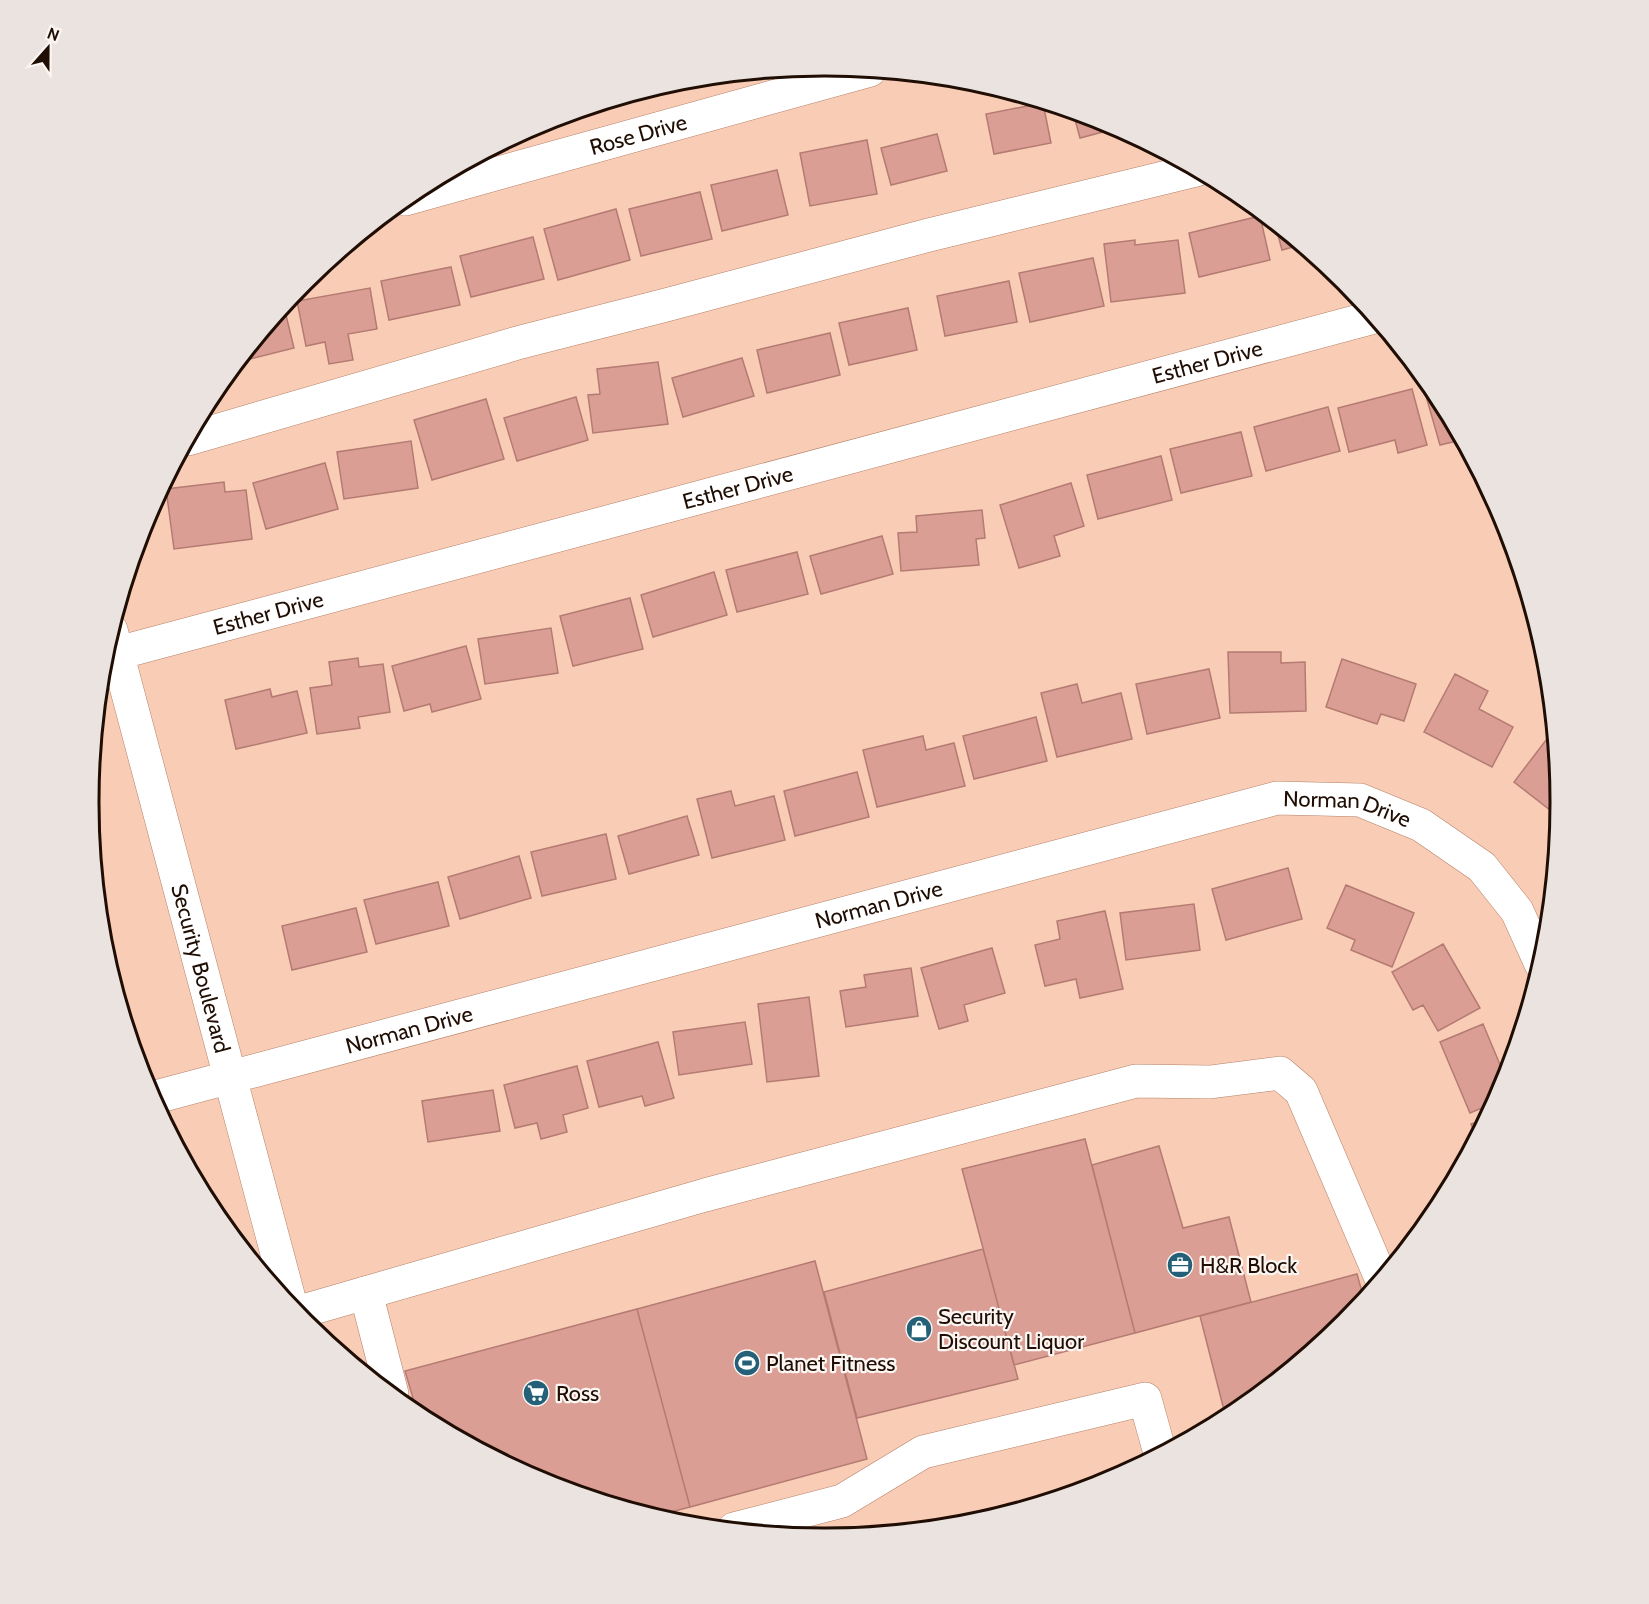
<svg xmlns="http://www.w3.org/2000/svg" width="1649" height="1604" font-family="Cabin,sans-serif">
  <rect width="100%" height="100%" fill="#f9ccb6"/>
  <!-- building -->
  <path fill="#db9e95" stroke="#b47b72" stroke-width="1.5" d="M1043,103L1051,143L994,154L986,114Z
    M1073,112L1106,122L1118,128L1080,138Z
    M937,134L947,171L891,185L881,148Z
    M867,140L877,194L810,206L800,153Z
    M777,170L788,215L722,231L711,185Z
    M700,192L712,239L641,256L629,209Z
    M616,209L630,260L558,280L544,229Z
    M1260,216L1270,260L1199,277L1189,233Z
    M1275,224L1301,245L1282,250Z
    M533,237L544,279L471,297L460,256Z
    M1135,240V245L1178,240L1185,293L1111,302L1104,244Z
    M1093,258L1104,306L1030,322L1019,273Z
    M451,267L460,305L389,320L381,281Z
    M1009,281L1017,322L945,336L937,296Z
    M370,288L377,329L348,334L353,360L329,364L325,342L306,346L297,301Z
    M284,307L294,348L238,362Z
    M908,308L917,350L849,365L839,323Z
    M830,333L840,375L767,393L757,350Z
    M742,358L754,396L683,417L672,378Z
    M658,362L668,424L593,433L588,395L600,394L597,369Z
    M1432,387L1437,393L1461,440L1440,445L1424,389Z
    M1412,389L1427,445L1398,453L1395,440L1349,452L1338,408Z
    M576,397L588,440L517,461L504,418Z
    M486,399L504,459L432,480L414,420Z
    M1328,407L1340,451L1266,471L1254,427Z
    M1241,432L1252,476L1181,493L1170,449Z
    M411,441L418,488L344,499L337,452Z
    M1161,456L1172,500L1098,519L1087,475Z
    M325,463L338,509L266,529L253,483Z
    M224,482L225,492L246,490L252,539L174,549L166,489Z
    M1071,483L1084,526L1054,536L1060,556L1019,568L1000,505Z
    M982,510L985,538L976,539L979,565L901,571L898,533L917,532L916,516Z
    M882,536L893,574L821,594L810,556Z
    M797,552L808,594L737,612L726,570Z
    M714,572L727,615L653,637L641,595Z
    M630,598L643,649L573,666L560,616Z
    M551,628L558,673L485,684L478,639Z
    M466,646L481,699L432,712L430,704L404,711L392,666Z
    M1228,652H1281V663L1305,662L1306,711L1230,713Z
    M358,658L359,667L383,664L390,712L358,717L360,728L317,734L310,688L332,685L329,662Z
    M1342,659L1416,684L1404,721L1381,714L1377,724L1326,707Z
    M1209,669L1220,718L1147,734L1136,684Z
    M1455,674L1488,691L1479,709L1513,727L1492,767L1424,732Z
    M1077,684L1082,703L1121,693L1132,739L1057,757L1041,693Z
    M270,689L272,697L297,691L307,733L236,749L225,700Z
    M1036,717L1047,761L974,779L963,736Z
    M1553,731L1560,802L1559,817L1514,782Z
    M923,736L926,750L954,743L965,786L877,807L863,750Z
    M857,772L869,817L795,836L784,791Z
    M731,791L735,806L774,796L785,840L712,858L697,799Z
    M687,816L699,855L629,874L618,836Z
    M606,834L616,879L542,896L531,852Z
    M519,856L531,898L460,919L448,877Z
    M1288,868L1302,919L1226,940L1212,889Z
    M438,882L449,926L376,944L364,900Z
    M1346,885L1414,913L1392,967L1351,950L1355,940L1327,928Z
    M1194,904L1200,950L1126,960L1120,913Z
    M356,908L367,952L292,970L282,926Z
    M1105,911L1123,989L1080,998L1076,979L1045,986L1035,945L1060,939L1057,921Z
    M1443,944L1480,1008L1438,1031L1423,1005L1413,1010L1392,972Z
    M992,948L1005,993L964,1005L968,1021L939,1029L921,968Z
    M911,968L918,1016L846,1027L840,991L866,987L864,975Z
    M809,997L819,1076L767,1082L758,1004Z
    M745,1022L752,1064L679,1075L673,1032Z
    M1483,1024L1506,1079L1494,1103L1470,1113L1440,1042Z
    M658,1042L674,1098L645,1106L642,1096L599,1107L587,1061Z
    M577,1066L588,1108L563,1115L567,1132L541,1139L537,1123L515,1128L504,1085Z
    M493,1090L500,1131L428,1142L422,1101Z
    M1486,1119L1476,1137L1471,1124Z
    M1085,1139L1135,1333L1014,1365L962,1169Z
    M1159,1146L1183,1228L1229,1217L1251,1302L1135,1333L1092,1165Z
    M983,1249L1018,1379L857,1418L824,1292Z
    M815,1261L867,1459L690,1507L637,1309Z
    M1357,1274L1364,1299L1345,1323L1237,1411L1225,1414L1200,1316Z
    M637,1309L690,1507L656,1516L543,1482L418,1415L405,1371Z"/>
  <g fill="none" stroke-linecap="round" stroke-linejoin="round">
    <defs>
      <g id="minor">
        <path id="s1" d="M405,199L870,70"/>
        <path d="M188,439L521,342L666,305L929,235L1196,170"/>
        <path id="s2" d="M111,630L291,1306"/>
        <path id="s3" d="M103,657L1374,317"/>
        <path id="s4" d="M152,1098L1277,798L1360,800L1421,825L1482,867L1517,911L1541,964"/>
        <path d="M366,1293L392,1394"/>
        <path d="M296,1313L705,1195L1136,1081L1210,1082L1280,1073L1301,1091L1381,1278"/>
        <path d="M734,1529L842,1501L923,1452L1145,1399L1160,1453"/>
      </g>
    </defs>
    <!-- minor casing -->
    <use href="#minor" stroke="#b58167" stroke-width="34"/>
    <!-- minor -->
    <use href="#minor" stroke="#fff" stroke-width="33"/>
  </g>
  <!-- icons -->
  <defs>
    <symbol id="office-disc" viewBox="-11 -11 22 22"><circle r="9.5" fill="#246078" stroke="#fcf6f3"/><path d="M-6-3h4V-5.5h4V-3h4V5H-6ZM-1-4.5V-3h2v-1.5ZM-6 0V1H6V0Z" fill="#fff"/></symbol>
    <symbol id="shop-disc" viewBox="-11 -11 22 22"><circle r="9.5" fill="#246078" stroke="#fcf6f3"/><path d="M-5-2.5h2.3a2.7 3.5 0 0 1 5.4 0H5L5.5 6h-11ZM-1.5-2.5h3a1.5 2.3 0 0 0-3 0Z" fill="#fff"/></symbol>
    <symbol id="stadium-disc" viewBox="-11 -11 22 22"><circle r="9.5" fill="#246078" stroke="#fcf6f3"/><path d="M0-5a6.5 5 0 1 0 0 10a6.5 5 0 1 0 0-10ZM-3.5-1.8h7v3.6h-7Z" fill="#fff"/></symbol>
    <symbol id="supermarket-disc" viewBox="-11 -11 22 22"><circle r="9.5" fill="#246078" stroke="#fcf6f3"/><path d="M-6-5.5h2.5l.6 2H6L4.5 2H-2.5L-4.4-4H-6ZM-1.5 3.2a1.3 1.3 0 1 0 .1 0ZM3 3.2a1.3 1.3 0 1 0 .1 0Z" fill="#fff"/></symbol>
  </defs>
  <g fill-rule="evenodd">
    <use href="#office-disc" x="1165" y="1250" width="30" height="30"/>
    <use href="#shop-disc" x="904" y="1314" width="30" height="30"/>
    <use href="#stadium-disc" x="732" y="1348" width="30" height="30"/>
    <use href="#supermarket-disc" x="521" y="1378" width="30" height="30"/>
  </g>
  <g text-anchor="middle" stroke-width="4.5" stroke-linejoin="round" paint-order="stroke">
    <!-- street labels -->
    <g font-size="22" fill="#200e04" stroke="#fcf6f3">
      <text dy="8" stroke="none"><textPath href="#s1" startOffset="242">Rose Drive</textPath></text>
      <text dy="8" stroke="none"><textPath href="#s3" startOffset="1143">Esther Drive</textPath></text>
      <text dy="8" stroke="none"><textPath href="#s3" startOffset="657">Esther Drive</textPath></text>
      <text dy="8" stroke="none"><textPath href="#s3" startOffset="171">Esther Drive</textPath></text>
      <text dy="8" stroke="none"><textPath href="#s4" startOffset="1236">Norman Drive</textPath></text>
      <text dy="8" stroke="none"><textPath href="#s4" startOffset="752">Norman Drive</textPath></text>
      <text dy="8" stroke="none"><textPath href="#s2" startOffset="350">Security Boulevard</textPath></text>
      <text dy="8" stroke="none"><textPath href="#s4" startOffset="266">Norman Drive</textPath></text>
    </g>
    <!-- poi labels -->
    <g font-size="22" fill="#200e04" stroke="#fcf6f3" text-anchor="start">
      <text x="1200" y="1273">H&amp;R Block</text>
      <text x="938" y="1324">Security<tspan x="938" dy="25">Discount Liquor</tspan></text>
      <text x="766" y="1371">Planet Fitness</text>
      <text x="556" y="1401">Ross</text>
    </g>
  </g>
  <!-- crop -->
  <path d="M0 0H1649V1604H0ZM824 76H825A725 725 0 0 1 1550 801V803A725 725 0 0 1 825 1528H824A725 725 0 0 1 99 803V801A725 725 0 0 1 824 76Z" fill="#eae3e0" fill-rule="evenodd"/>
  <path fill="none" stroke="#200e04" stroke-width="3" d="M824 76H825A725 725 0 0 1 1550 801V803A725 725 0 0 1 825 1528H824A725 725 0 0 1 99 803V801A725 725 0 0 1 824 76Z"/>
  <!-- north arrow -->
  <g transform="translate(48 48) rotate(21)" stroke="#fcf6f3" stroke-width="4.5" paint-order="stroke">
  <path d="M0-4.5L10 22L0 15L-10 22Z" fill="#200e04"/>
  <text y="-9" font-size="16" font-weight="bold" text-anchor="middle" fill="#200e04">N</text>
  </g>
</svg>
